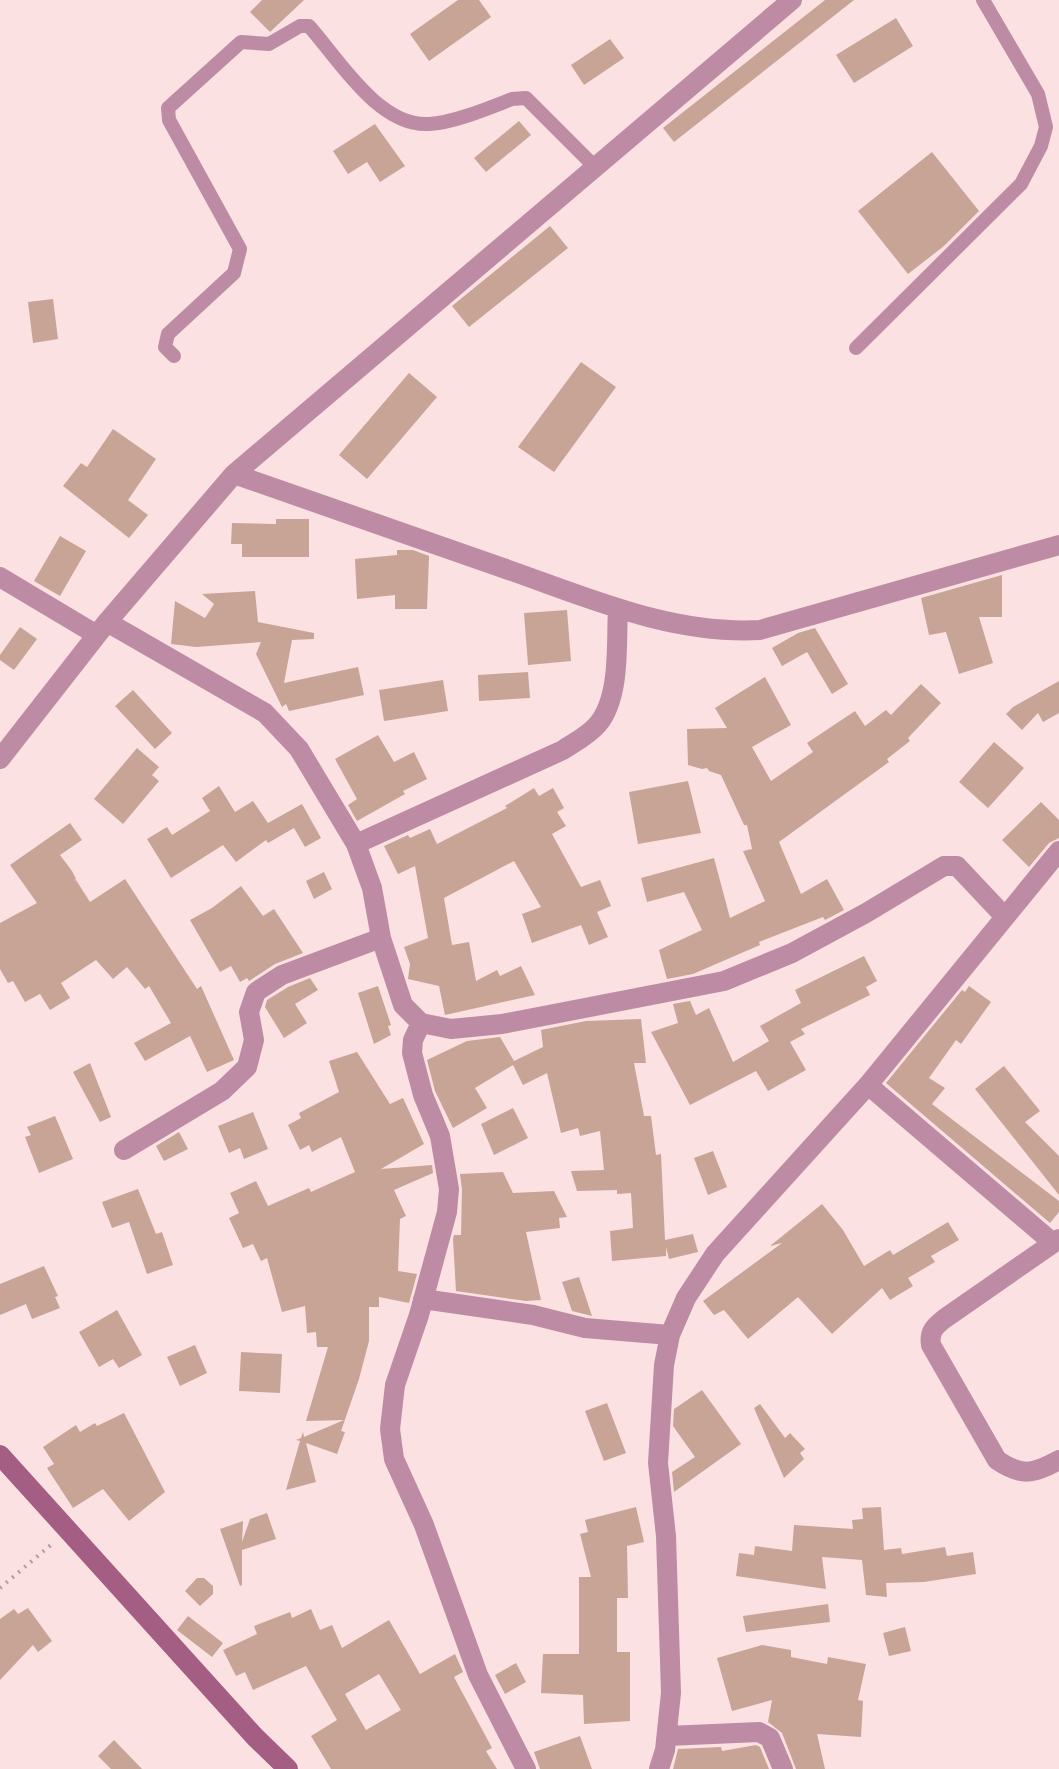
<svg xmlns="http://www.w3.org/2000/svg" width="1059" height="1769" font-family="'DejaVu Sans',sans-serif">
  <rect width="100%" height="100%" fill="#fbe1e2"/>
  <!-- building -->
  <path fill="#c8a496" fill-rule="evenodd" d="M262,0H304L270,32L250,12Z
    M458,0H479L491,17L429,61L410,34Z
    M825,0H854L674,142L663,128Z
    M896,18L913,46L854,83L836,55Z
    M610,39L624,58L584,85L571,65Z
    M519,121L531,135L486,172L474,158Z
    M375,124L405,166L380,182L367,162L348,174L333,151Z
    M932,152L979,211L944,246L908,274L858,211Z
    M550,226L568,248L469,327L452,306Z
    M53,299L58,339L33,343L28,302Z
    M581,362L616,387L554,472L518,447Z
    M409,373L437,397L367,479L339,455Z
    M113,429L156,459L128,500L148,515L129,538L63,486L81,463L87,467Z
    M276,519H309V557H242V544H231L232,523L276,524Z
    M60,536L86,551L60,596L34,581Z
    M397,550H413L429,556L427,609H395V595L357,599L355,559L397,555Z
    M1002,575V617H979L993,663L959,674L946,632L929,635L921,598Z
    M255,591L258,622L314,633V639L292,640L284,683L358,667L364,695L289,711L286,704L282,707L256,654L261,642L196,647L171,644L175,601L205,618L214,604L202,594Z
    M567,610L571,661L528,665L524,613Z
    M20,627L37,639L14,670L0,660V655Z
    M815,628L848,684L832,694L807,652L782,666L772,648L798,633Z
    M528,672L530,698L479,701L478,675Z
    M765,677L791,725L752,747L771,781L813,752L807,743L855,711L865,726L886,710L891,715L921,684L941,703L908,738L910,741L887,759L889,762L779,842L801,894L827,879L844,910L825,920L823,917L759,942L760,945L693,974L667,979L659,950L702,930L684,892L647,902L641,878L714,858L730,918L765,901L743,851L752,849L747,825H744L721,775L709,771L707,768L702,769L688,765L687,729L727,728L715,708Z
    M443,680L448,711L384,721L379,690Z
    M1059,681V713L1043,722L1038,713L1022,730L1006,714L1013,707Z
    M133,690L172,733L155,749L115,706Z
    M378,735L394,762L414,752L427,779L403,791L405,794L357,821L348,805L357,799L335,759Z
    M994,742L1024,768L988,808L959,782Z
    M137,748L159,767L152,775L159,781L123,824L94,799Z
    M688,781L701,833L638,844L629,792Z
    M219,786L235,812L253,801L268,823L302,804L321,838L305,847L294,828L268,843L266,840L236,862L223,845L171,878L147,839L167,827L172,835L210,811L202,798Z
    M534,788L539,796L553,788L564,808L557,812L566,826L552,834L581,887L600,880L611,906L597,912L608,937L589,945L581,925L532,943L522,914L541,907L514,861L444,898L452,945L469,942L476,981L497,970L500,976L521,966L535,995L445,1015L439,986L408,979L410,964L404,947L428,938L415,866L398,874L384,846L408,835L410,838L430,829L437,844L507,808L505,806Z
    M1041,802L1059,820V838L1049,843L1029,867L1002,840Z
    M70,823L82,840L60,855L72,871L76,879L74,881L76,880L90,902L125,879L197,989L201,986L234,1060L207,1072L190,1036L145,1061L134,1043L171,1023L149,986L145,989L127,967L113,979L96,960L61,983L70,998L50,1010L40,994L25,1002L13,981L8,983L0,969V923L37,903L10,865Z
    M324,872L332,889L314,899L306,881Z
    M241,886L263,916L274,909L303,953L275,964L249,981L247,978L240,982L231,966L220,972L190,920L212,908Z
    M864,956L877,981L866,987L870,995L801,1029L805,1034L790,1042L806,1070L768,1091L756,1071L690,1105L651,1032L678,1023L673,1004L690,1001L696,1015L709,1008L733,1062L769,1041L760,1026L801,1003L795,990Z
    M310,978L318,990L295,1004L307,1023L284,1038L265,1007L267,1000L288,987Z
    M378,986L391,1025L388,1026L391,1035L374,1044L358,993Z
    M969,986L991,1002L961,1044L956,1040L929,1078L945,1088L932,1104L1059,1201V1212L1050,1223L886,1083L962,990L965,992Z
    M641,1019L646,1063H634L644,1116H651L656,1155L661,1154L665,1240L693,1234L698,1252L669,1259L666,1247V1256L612,1261L610,1231L633,1228L631,1193L617,1194V1190L577,1191L571,1171L604,1170L600,1131L580,1136L578,1128L561,1133L547,1073L523,1085L513,1065L475,1088L487,1108L453,1128L435,1091L427,1060L467,1041L500,1037L514,1061L543,1047L541,1030L586,1021Z
    M357,1052L390,1104L403,1098L424,1144L381,1169L432,1165L433,1173L394,1190L406,1216L400,1219L398,1271L417,1274L409,1303L379,1297V1307H369V1341L359,1379L341,1431L345,1432L337,1454L306,1443L316,1482L286,1490L300,1441L296,1440L301,1438L303,1432L304,1437L344,1420L306,1421L328,1347H317L316,1332L307,1333L305,1306L282,1312L267,1258L261,1261L253,1244L243,1248L229,1218L239,1213L230,1193L256,1181L268,1206L309,1188L311,1192L355,1172L341,1137L312,1152L309,1145L300,1150L288,1125L301,1118L299,1113L339,1092L329,1061Z
    M90,1063L111,1117L100,1122L73,1072Z
    M1004,1066L1040,1111L1025,1122L1059,1156V1195L975,1089Z
    M513,1108L528,1138L494,1155L481,1124Z
    M253,1112L268,1149L244,1159L240,1148L229,1153L218,1126Z
    M55,1116L73,1159L39,1173L25,1137L31,1135L27,1127Z
    M179,1132L188,1149L164,1161L156,1146Z
    M713,1151L727,1187L708,1195L694,1158Z
    M503,1172L513,1193L554,1191L567,1217L559,1218L560,1228L526,1232L541,1300L526,1301L456,1291L453,1239L454,1235H461L462,1190L460,1174Z
    M138,1189L156,1234L162,1232L173,1265L147,1274L129,1222L112,1228L102,1202Z
    M822,1204L843,1230L864,1266L890,1250L893,1255L948,1222L959,1240L931,1256L935,1262L908,1278L913,1286L890,1300L882,1288L832,1334L798,1297L748,1339L724,1310L714,1315L703,1301L782,1243L770,1246Z
    M44,1266L58,1296L55,1297L60,1308L32,1319L26,1304L0,1315V1284Z
    M579,1277L592,1316L572,1311L562,1282Z
    M117,1310L142,1355L119,1368L113,1359L99,1367L79,1332Z
    M195,1345L207,1373L180,1386L167,1357Z
    M241,1352L282,1354L280,1393L239,1391Z
    M702,1390L741,1444L674,1492L672,1472L695,1457L673,1426L674,1409Z
    M607,1403L626,1453L604,1461L585,1411Z
    M760,1404L785,1438L790,1433L805,1449L800,1453L804,1459L784,1478L754,1408Z
    M124,1413L165,1492L129,1521L103,1489L73,1508L47,1468L54,1464L43,1447L76,1425L80,1432L95,1423L97,1426Z
    M636,1507L644,1542L627,1546L628,1598H617V1652H630V1721L584,1724L583,1695L541,1693L543,1654H579V1577H591L580,1534L588,1532L585,1520Z
    M881,1507L884,1550L901,1548L902,1554L945,1547L947,1556L973,1552L976,1574L924,1582L886,1583L887,1597L866,1595L862,1560L822,1557L826,1589L736,1576L739,1553L754,1555L755,1546L792,1551L794,1525L853,1529L852,1520L863,1519L862,1508Z
    M267,1513L276,1539L242,1550V1585L240,1586L220,1529L243,1521L242,1542L250,1519Z
    M197,1578H204L213,1586V1594L200,1606L185,1591Z
    M828,1604L830,1622L746,1632L743,1616Z
    M28,1608L52,1641L38,1652L33,1645L0,1680V1619L14,1609L18,1614Z
    M311,1609L320,1630L332,1625L342,1648L389,1620L420,1674L455,1654L463,1672L454,1677L492,1748L486,1751L497,1769H331L311,1736L337,1720L306,1666L253,1690L245,1672L236,1676L223,1650L257,1634L254,1626L290,1612L292,1618ZM379,1674L401,1710L366,1730L345,1694Z
    M188,1616L223,1643L212,1657L177,1630Z
    M905,1627L911,1651L889,1656L883,1633Z
    M762,1645L791,1650V1657L827,1664L828,1657L866,1664L858,1700L863,1701L861,1737L817,1734L825,1769H796L782,1733L768,1722L772,1700L732,1711L717,1658Z
    M516,1663L526,1682L505,1694L495,1675Z
    M580,1736L592,1769H540L534,1752Z
    M114,1740L142,1769H111L98,1756Z
    M756,1745L760,1747L769,1769H673L678,1749L721,1747L722,1751Z"/>
  <g fill="none" stroke-linecap="round" stroke-linejoin="round">
    <!-- path -->
    <path stroke="#b39d9e" stroke-width="4" stroke-dasharray="2 6" stroke-linecap="butt" d="M0,1588L52,1544"/>
    <!-- lane -->
    <path stroke="#bd8ca4" stroke-width="14" d="M856,348L1021,184L1041,146L1046,127L1038,94L983,0
      M174,356L165,347L168,334L234,273L240,249L169,120L168,108L241,42L269,44L300,26H309C339,60 379,127 429,124C453,123 489,108 512,99L526,98L595,167"/>
    <!-- street -->
    <path stroke="#bd8ca4" stroke-width="20" d="M234,474C324,505 413,537 503,568C587,597 670,635 760,630L1059,545
      M0,577L97,635
      M107,622L265,713L299,749L356,844L372,888L381,938L403,1005L421,1023L451,1029L502,1024L724,981L792,953L866,913L944,866H957L1005,917
      M0,759L107,622L234,474L792,0
      M356,844L563,750C575,742 589,735 598,724C621,696 616,643 618,608
      M421,1023L413,1040L412,1053L423,1095L440,1136L449,1189L447,1212L419,1315L395,1385L390,1429L394,1459L424,1525L478,1675L526,1769
      M868,1085L1053,1243
      M124,1150L222,1091L247,1067L254,1040L249,1012L256,992L282,975L381,938
      M1059,1239L944,1319C934,1327 929,1332 931,1345L997,1460C1022,1477 1033,1474 1059,1460
      M423,1299L533,1315L585,1328L670,1335
      M667,1736L759,1732L770,1738L783,1769
      M659,1769L665,1750L671,1693L666,1536L658,1463L664,1365L670,1335L686,1298L715,1254L868,1085L1059,851"/>
    <!-- secondary -->
    <path stroke="#a45d83" stroke-width="20" d="M0,1455L255,1737L288,1769"/>
  </g>
</svg>
